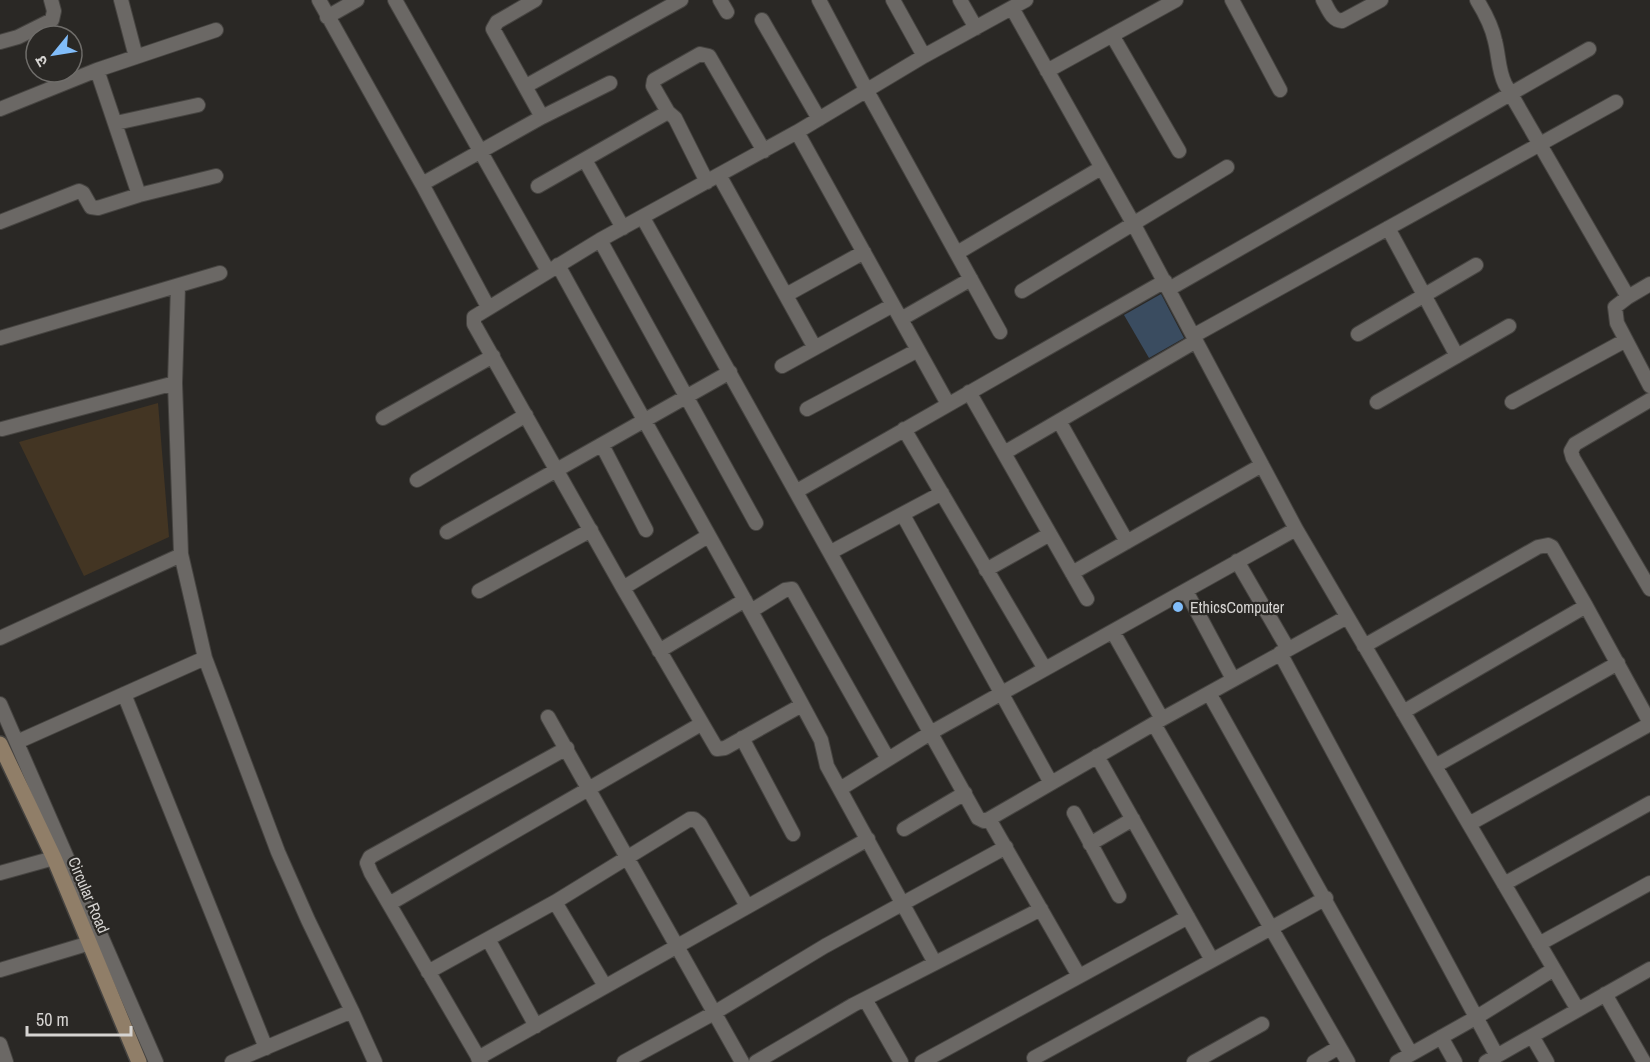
<svg xmlns="http://www.w3.org/2000/svg" width="1650" height="1062" font-family="'Archivo Narrow','Noto Sans Devanagari',sans-serif">
  <rect width="100%" height="100%" fill="#2a2825"/>
  <!-- green -->
  <path fill="#433523" d="M158,403L169,537L84,576L19,442Z"/>
  <!-- building -->
  <path fill="#3a4c60" d="M1161,294L1184,338L1149,358L1124,315Z"/>
  <g fill="none" stroke-linecap="round" stroke-linejoin="round">
    <defs>
      <path id="street" d="M121,0L136,57
        M319,0L422,184L542,117L610,83
        M395,0L548,271
        M535,0L497,22L493,29L542,117
        M720,0L727,12
        M819,0L867,91L1000,332
        M893,0L924,56
        M960,0L976,28
        M1232,0L1280,90
        M1323,0C1328,8 1331,20 1342,21L1381,0
        M1477,0C1485,13 1492,26 1495,41C1499,56 1498,70 1505,84L1628,297L1650,284
        M1012,8L1133,223L1296,529L1578,1010
        M327,17L357,0
        M762,20L819,119
        M1112,35L1179,151
        M0,42L18,37L52,20L54,11L51,0
        M97,70L139,195
        M1047,71L1176,0
        M526,86L681,0
        M0,109L97,70L216,30
        M668,112L653,86L654,80L700,54L709,56L764,151
        M116,123L198,105
        M797,132L948,404
        M585,160L623,228
        M719,175L815,348
        M422,184L488,307
        M538,186L668,112L675,118L707,182
        M643,218L978,818L984,821L989,819L1079,976
        M0,222L79,191L83,193L91,207L98,208L139,195L216,176
        M1388,228L1457,356
        M600,240L756,523
        M957,253L1101,168
        M558,265C645,424 736,580 821,740L827,766L935,963
        M178,286L175,383L181,554L205,658L278,852L308,920L352,1011L232,1062
        M1169,289L1589,49
        M1022,291L1227,167
        M786,295L864,252
        M1628,297L1615,307L1617,323L1650,386
        M901,319L971,279
        M1358,334L1476,265
        M1193,336L1616,102
        M0,338L220,273
        M782,366L893,305
        M969,392L1087,599
        M1650,400L1575,444L1571,451L1573,458L1650,589
        M1377,402L1509,326
        M1512,402L1626,340
        M807,409L918,350
        M383,418L493,356
        M1059,421L1127,542
        M2,429L175,383
        M904,429L1045,669
        M602,445L646,530
        M1004,453L1196,341
        M417,480L526,415
        M797,491L1165,281
        M903,515L1051,783
        M447,532L730,372
        M831,552L942,493
        M1237,561L1288,649
        M986,570L1050,534
        M1072,573L1262,465
        M623,588L708,536
        M479,591L591,530
        M1186,591L1233,679
        M751,611L785,590L792,589L888,759
        M1113,632L1162,719
        M0,638L181,555
        M1364,646L1538,547L1548,545L1552,547L1586,606L1650,723
        M659,651L745,600
        M1280,653L1497,1056
        M1209,693L1411,1054
        M124,694L266,1048
        M0,704L156,1062
        M802,705L725,748L717,749L623,588L474,324V317L600,240L797,132L924,56L1026,0
        M1403,712L1586,606
        M548,717L742,1062
        M1154,724L1348,1062
        M742,738L793,834
        M17,742L205,658
        M1097,756L1212,960
        M1435,766L1618,663
        M840,789L932,732L1296,529
        M1074,813L1119,896
        M989,819L1162,719L1347,617
        M1469,824L1650,724
        M904,829L965,793
        M1090,844L1133,819
        M0,873L54,858
        M1504,884L1650,803
        M555,902L605,986
        M389,904L701,724
        M488,939L536,1026
        M1539,944L1650,883
        M0,970L90,943
        M428,972L555,902L690,819H694L700,824L747,906
        M1605,994L1644,1062
        M865,999L901,1062
        M352,1011L375,1062
        M1532,1036L1547,1062
        M1441,1037L1455,1062
        M0,1044L6,1062
        M478,1058L868,839
        M1034,1058L1326,898
        M481,1062L371,873L367,863L370,857L567,748
        M624,1062L714,1013L825,946L1006,847
        M756,1062L853,1005L1041,909
        M922,1062L1188,917
        M1194,1062L1262,1024
        M1314,1062L1339,1047
        M1397,1062L1477,1017L1554,969
        M1486,1062L1650,969"/>
      <path id="secondary" d="M0,744L54,858L139,1062"/>
    </defs>
    <!-- street casing -->
    <use href="#street" stroke="#464441" stroke-width="16"/>
    <!-- secondary casing -->
    <use href="#secondary" stroke="#464441" stroke-width="18"/>
    <!-- street -->
    <use href="#street" stroke="#6b6865" stroke-width="14"/>
    <!-- secondary -->
    <use href="#secondary" stroke="#907e68" stroke-width="15"/>
  </g>
  <!-- markers -->
  <circle fill="#81bdfa" stroke="#2a2825" stroke-width="2" cx="1178" cy="607" r="6"/>
  <g text-anchor="middle" stroke-width="4.5" stroke-linejoin="round" paint-order="stroke">
    <!-- poi labels -->
    <g font-size="16" fill="#d6d4d2" stroke="#2a2825" text-anchor="start">
      <text x="1190" y="613">EthicsComputer</text>
    </g>
    <!-- street labels -->
    <g font-size="16" fill="#d6d4d2" stroke="#2a2825">
      <text transform="translate(89 895) rotate(67)" y="6">Circular Road</text>
    </g>
  </g>
  <!-- north arrow -->
  <g transform="translate(54 54) rotate(240)"><circle r="28" fill="#2a2825" stroke="#6f6d6a" stroke-width="1.5"/>
  <path d="M0-4.5L10 22L0 15L-10 22Z" fill="#81bdfa"/>
  <text y="-9" font-size="16" font-weight="bold" text-anchor="middle" fill="#d6d4d2">उ</text>
  </g>
  <!-- scale -->
  <path d="M27 1026v9h104v-9" fill="none" stroke="#d6d4d2" stroke-width="3"/>
  <text x="36" y="1026" font-size="18" fill="#d6d4d2" stroke="#2a2825" stroke-width="4.5" paint-order="stroke">50 m</text>
</svg>
